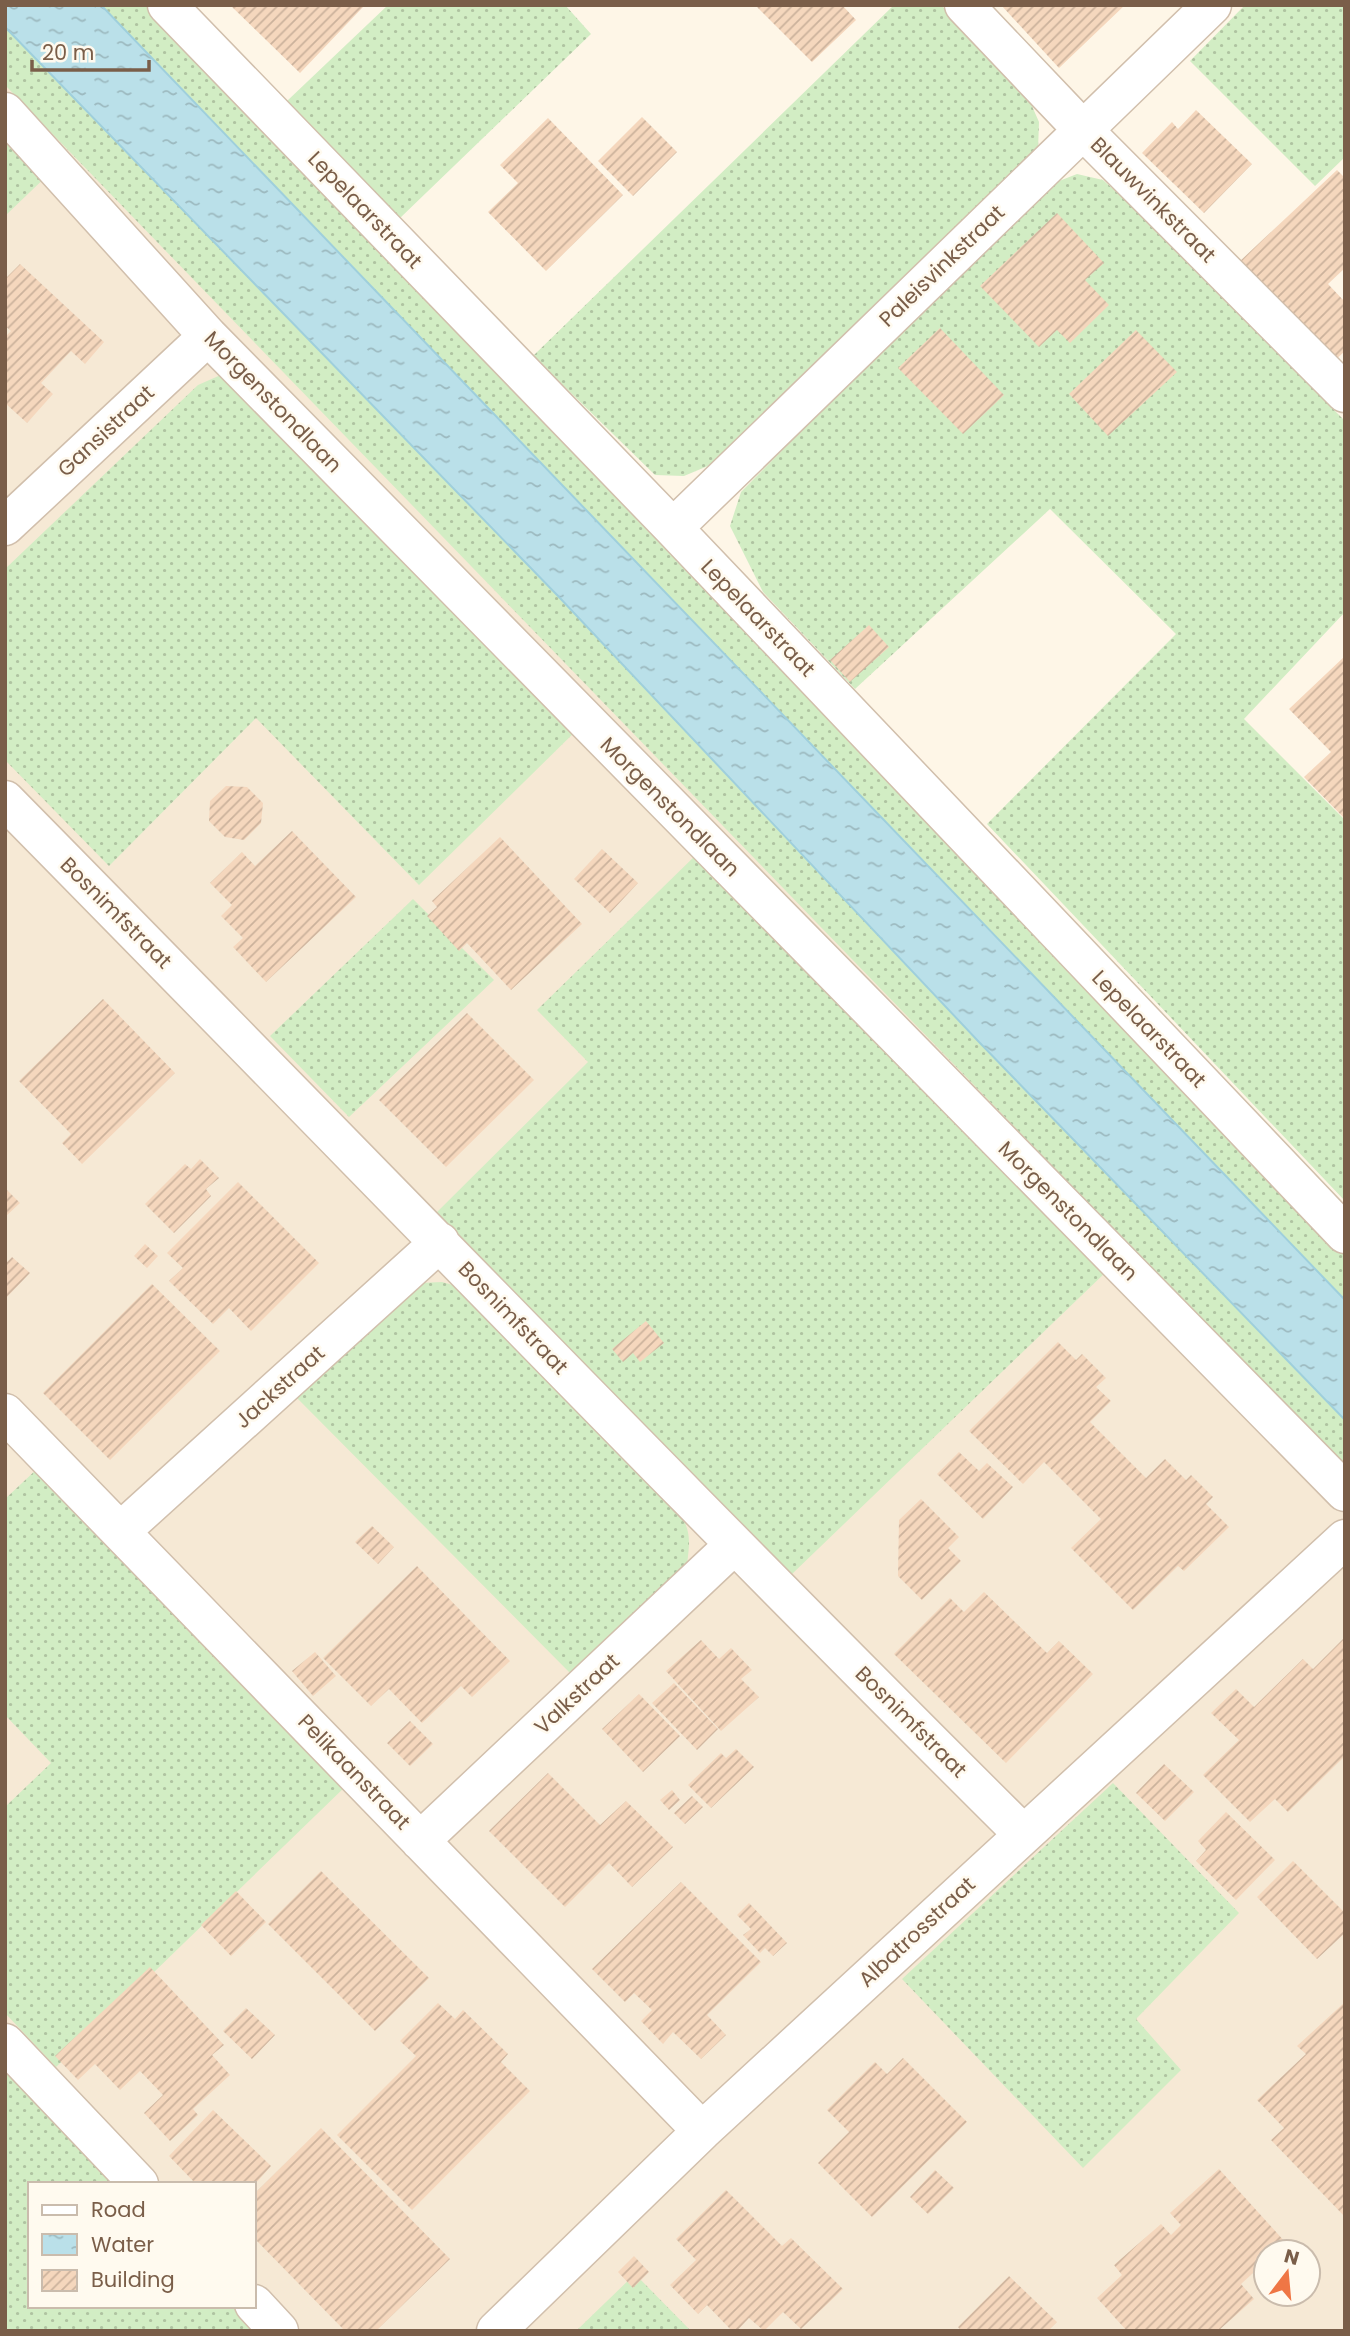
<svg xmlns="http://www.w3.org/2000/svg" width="1350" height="2336" font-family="Poppins,sans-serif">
  <defs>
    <pattern id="grass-dots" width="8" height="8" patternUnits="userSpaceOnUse" patternTransform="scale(1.75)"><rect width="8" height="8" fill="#d2edc4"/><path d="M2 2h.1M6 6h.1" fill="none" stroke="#afc3a1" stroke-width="1.8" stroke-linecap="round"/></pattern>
    <pattern id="water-ripples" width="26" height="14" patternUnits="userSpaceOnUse" patternTransform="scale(1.75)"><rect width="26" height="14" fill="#bae0e9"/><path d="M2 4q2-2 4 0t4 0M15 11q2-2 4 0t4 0" fill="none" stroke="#9cb9bf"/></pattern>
    <pattern id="building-hatch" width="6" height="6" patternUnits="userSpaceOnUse" patternTransform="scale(1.75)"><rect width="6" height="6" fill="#f5d7bd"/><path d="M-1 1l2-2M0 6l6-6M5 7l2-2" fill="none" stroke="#cbb29c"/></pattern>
  </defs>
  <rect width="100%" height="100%" fill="#fef6e7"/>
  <!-- residential -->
  <path fill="#f6e9d5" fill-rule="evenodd" d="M5,5L1345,1387V2331H5ZM30,2184H254V2306H30ZM1266,2252H1308V2294H1266Z"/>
  <!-- grass -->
  <path fill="url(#grass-dots)" d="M101,5H150L1345,1254V1300Z
    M388,5H565L591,34L399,219L287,101Z
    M894,5H941L1028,97L1039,122L1038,150L715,463L684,476L655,475L533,356Z
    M1245,5H1345V157L1315,186L1190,61Z
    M5,27L558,596L979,1042L1345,1420V1468L5,85Z
    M5,120L54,169L5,216Z
    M1077,174L1103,180L1122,197L1345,421V612L1244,719L1345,820V1201L987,824L1176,634L1050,509L855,689L763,592L730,526L741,492L1027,203L1054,183Z
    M223,374L581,726L419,885L256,718L109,866L5,760V569L198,385Z
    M699,852L1107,1271L792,1574L436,1213L588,1062L537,1010Z
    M413,899L494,980L349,1117L270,1036Z
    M442,1282L460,1287L674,1504C690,1528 691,1535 687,1564L572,1675L297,1398L420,1283Z
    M38,1468L347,1785L56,2067L5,2013V1807L51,1763L5,1715V1499Z
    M1113,1783L1239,1913L1136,2019L1181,2070L1083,2168L902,1979Z
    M5,2060L124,2184H30V2306H241L265,2331H5Z
    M635,2274L691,2331H576Z"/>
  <!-- water -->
  <path fill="url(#water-ripples)" stroke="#9fcfdc" stroke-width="2" d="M5,5H101L1345,1300V1420L979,1042L558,596L5,27Z"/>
  <!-- building -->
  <path fill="url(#building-hatch)" d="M230,5H365L300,73Z
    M755,5H842L856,20L812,62Z
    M1001,5H1125L1059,68Z
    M1196,110L1252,164L1204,213L1142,153L1172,122L1178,129Z
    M642,117L677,152L633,196L598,161Z
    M548,118L623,195L546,271L488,212L518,183L500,165Z
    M1337,170L1345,178V268L1328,284L1345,302V351L1332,363L1238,263Z
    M1057,213L1104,263L1085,280L1109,305L1070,343L1057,330L1039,347L980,286Z
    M20,264L104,342L85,364L71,351L41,383L53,394L27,423L5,403V337L11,331L5,326V279Z
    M940,328L1004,395L963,434L898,368Z
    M1136,330L1177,372L1108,436L1069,394Z
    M869,625L889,647L850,682L830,660Z
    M1345,656V819L1304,777L1331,752L1289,709Z
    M226,786L247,787L263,803L261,823L244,840L225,837L209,821L210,801Z
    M292,831L356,897L266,982L233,947L243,938L221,916L232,905L210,883L242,852L255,866Z
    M500,837L582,924L511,990L467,943L459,951L427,916L437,907L432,901Z
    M602,849L638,883L610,913L574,879Z
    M103,999L175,1073L82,1164L62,1143L71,1134L19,1081Z
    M467,1013L534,1080L446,1167L379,1100Z
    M200,1159L219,1178L206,1189L211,1196L174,1233L145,1204L185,1164L191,1169Z
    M238,1182L319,1263L251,1331L229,1308L213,1324L169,1281L183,1268L167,1253Z
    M5,1188L20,1203L5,1217Z
    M145,1244L158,1256L147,1268L134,1256Z
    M12,1257L30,1273L5,1299V1264Z
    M152,1284L220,1351L110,1460L43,1393Z
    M646,1321L664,1343L640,1362L633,1353L623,1362L612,1349Z
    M1058,1342L1076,1360L1082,1354L1106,1378L1096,1387L1111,1401L1090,1422L1146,1478L1165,1459L1186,1480L1191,1475L1213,1497L1206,1504L1229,1527L1184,1571L1178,1566L1133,1610L1071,1548L1101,1519L1044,1462L1023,1484L969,1431Z
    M959,1452L979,1471L987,1463L1013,1487L983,1519L937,1474Z
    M921,1499L959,1537L948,1548L961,1561L922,1600L898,1576L899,1520Z
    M372,1526L394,1547L378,1564L355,1542Z
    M417,1566L510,1661L472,1697L461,1686L422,1723L389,1689L371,1706L323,1658Z
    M984,1592L1047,1653L1059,1641L1093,1674L1006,1763L894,1654L950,1598L964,1612Z
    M1345,1637V1756L1288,1812L1275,1799L1250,1822L1203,1775L1239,1740L1211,1713L1236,1689L1254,1707L1303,1659L1313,1669Z
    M701,1640L719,1659L731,1648L752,1670L741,1679L759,1697L721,1731L666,1671Z
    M315,1652L336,1676L313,1696L292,1671Z
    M674,1683L718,1729L697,1750L652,1703Z
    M639,1694L680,1736L643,1772L602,1729Z
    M410,1721L433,1744L410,1766L387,1743Z
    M736,1749L754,1767L711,1808L688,1785L721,1753L726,1758Z
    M1164,1764L1194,1792L1165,1821L1136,1793Z
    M548,1773L600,1825L626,1801L673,1847L632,1887L609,1863L565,1907L489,1831Z
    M672,1790L680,1800L669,1810L660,1800Z
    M692,1796L703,1807L685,1824L674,1813Z
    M1226,1812L1275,1860L1236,1900L1196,1861L1206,1850L1198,1841Z
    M1293,1861L1345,1913V1933L1317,1959L1257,1897Z
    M321,1871L429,1978L375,2031L268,1924Z
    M681,1882L761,1962L707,2015L726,2035L701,2059L673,2032L663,2044L641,2021L652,2010L634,1993L625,2002L592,1969Z
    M236,1891L266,1922L231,1956L201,1925Z
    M749,1903L787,1943L773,1956L765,1948L760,1953L743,1935L751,1929L737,1915Z
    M150,1967L224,2045L212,2055L230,2075L193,2109L198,2115L170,2141L144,2113L163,2095L140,2071L120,2090L95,2064L78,2080L55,2056Z
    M1345,2002V2217L1271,2140L1284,2128L1257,2100L1306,2054L1297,2046Z
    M438,2003L455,2019L463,2010L508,2054L501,2062L530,2091L412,2210L337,2135L416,2056L400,2041Z
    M246,2008L275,2035L252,2059L223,2031Z
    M903,2058L967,2122L872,2217L818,2163L849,2132L827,2110L875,2062L887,2074Z
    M213,2110L271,2166L255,2184H196L169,2156Z
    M321,2128L450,2259L376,2331H345L254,2238V2194Z
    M1219,2169L1286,2243L1276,2252H1266V2261L1241,2284L1254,2299L1218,2331H1127L1097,2298L1122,2275L1114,2265L1161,2224L1171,2235L1181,2225L1170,2213Z
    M935,2170L954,2188L928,2214L910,2197Z
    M726,2190L782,2246L791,2238L843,2289L801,2329L783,2312L764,2331L749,2318L737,2331H732L707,2305L698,2314L670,2285L696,2260L676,2239Z
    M634,2256L649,2272L633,2288L618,2272Z
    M1009,2276L1057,2322L1048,2331H961L958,2327Z"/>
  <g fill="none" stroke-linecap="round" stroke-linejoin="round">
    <defs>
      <path id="minor" d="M167,5L673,528L1345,1234
        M964,5L1082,129L1345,393
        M5,112L208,336L1345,1492
        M5,526L208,336
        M673,528L1212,5
        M5,800C345,1145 680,1493 1023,1834
        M5,1413L702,2131
        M121,1531L440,1242
        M420,1841L733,1546
        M5,2043L139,2184
        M254,2304L279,2331
        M496,2331L702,2131L1345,1539"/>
    </defs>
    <!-- minor casing -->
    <use href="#minor" stroke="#d1bfac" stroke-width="41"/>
    <!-- minor -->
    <use href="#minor" stroke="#fff" stroke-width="38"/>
  </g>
  <g text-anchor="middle" stroke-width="5" stroke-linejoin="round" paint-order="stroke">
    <!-- street labels -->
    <g font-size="21" fill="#7a5e49" stroke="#fffaef">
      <text transform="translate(1153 200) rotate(45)" y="7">Blauwvinkstraat</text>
      <text transform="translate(365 210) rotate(46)" y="7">Lepelaarstraat</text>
      <text transform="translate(942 266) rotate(-44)" y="7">Paleisvinkstraat</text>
      <text transform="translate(273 402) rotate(46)" y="7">Morgenstondlaan</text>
      <text transform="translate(106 431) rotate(-43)" y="7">Gansistraat</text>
      <text transform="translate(758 618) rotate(46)" y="7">Lepelaarstraat</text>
      <text transform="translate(670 807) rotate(45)" y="7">Morgenstondlaan</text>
      <text transform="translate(116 913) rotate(45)" y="7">Bosnimfstraat</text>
      <text transform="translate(1149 1029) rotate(46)" y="7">Lepelaarstraat</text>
      <text transform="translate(1068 1211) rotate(45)" y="7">Morgenstondlaan</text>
      <text transform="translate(513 1318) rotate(46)" y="7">Bosnimfstraat</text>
      <text transform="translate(280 1387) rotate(-42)" y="7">Jackstraat</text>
      <text transform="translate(577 1694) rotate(-43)" y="7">Valkstraat</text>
      <text transform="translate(911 1722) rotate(45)" y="7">Bosnimfstraat</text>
      <text transform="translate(354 1772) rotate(46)" y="7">Pelikaanstraat</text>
      <text transform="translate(917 1932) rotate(-43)" y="7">Albatrosstraat</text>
    </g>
  </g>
  <!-- border -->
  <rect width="1350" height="2336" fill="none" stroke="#7a5e49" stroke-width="14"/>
  <!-- legend -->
  <rect x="28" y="2182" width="228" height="126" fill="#fffaef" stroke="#cabcad" stroke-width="2"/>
  <rect x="42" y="2205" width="35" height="10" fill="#ffffff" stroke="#cabcad" stroke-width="2"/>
  <text x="91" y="2217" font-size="21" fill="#7a5e49">Road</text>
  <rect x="42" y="2234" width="35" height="21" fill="url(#water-ripples)" stroke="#cabcad" stroke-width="2"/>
  <text x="91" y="2252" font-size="21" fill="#7a5e49">Water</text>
  <rect x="42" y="2270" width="35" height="21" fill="url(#building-hatch)" stroke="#cabcad" stroke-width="2"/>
  <text x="91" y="2287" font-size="21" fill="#7a5e49">Building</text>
  <!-- north arrow -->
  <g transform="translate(1287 2273) rotate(16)"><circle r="33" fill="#fffaef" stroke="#cabcad" stroke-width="2"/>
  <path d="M0-5L12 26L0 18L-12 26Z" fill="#ef7645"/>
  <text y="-10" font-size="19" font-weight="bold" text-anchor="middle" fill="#7a5e49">N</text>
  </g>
  <!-- scale -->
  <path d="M32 60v10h117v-10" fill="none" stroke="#7a5e49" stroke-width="3.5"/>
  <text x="42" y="60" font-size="21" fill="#7a5e49" stroke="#fffaef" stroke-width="5" paint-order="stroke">20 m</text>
</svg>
